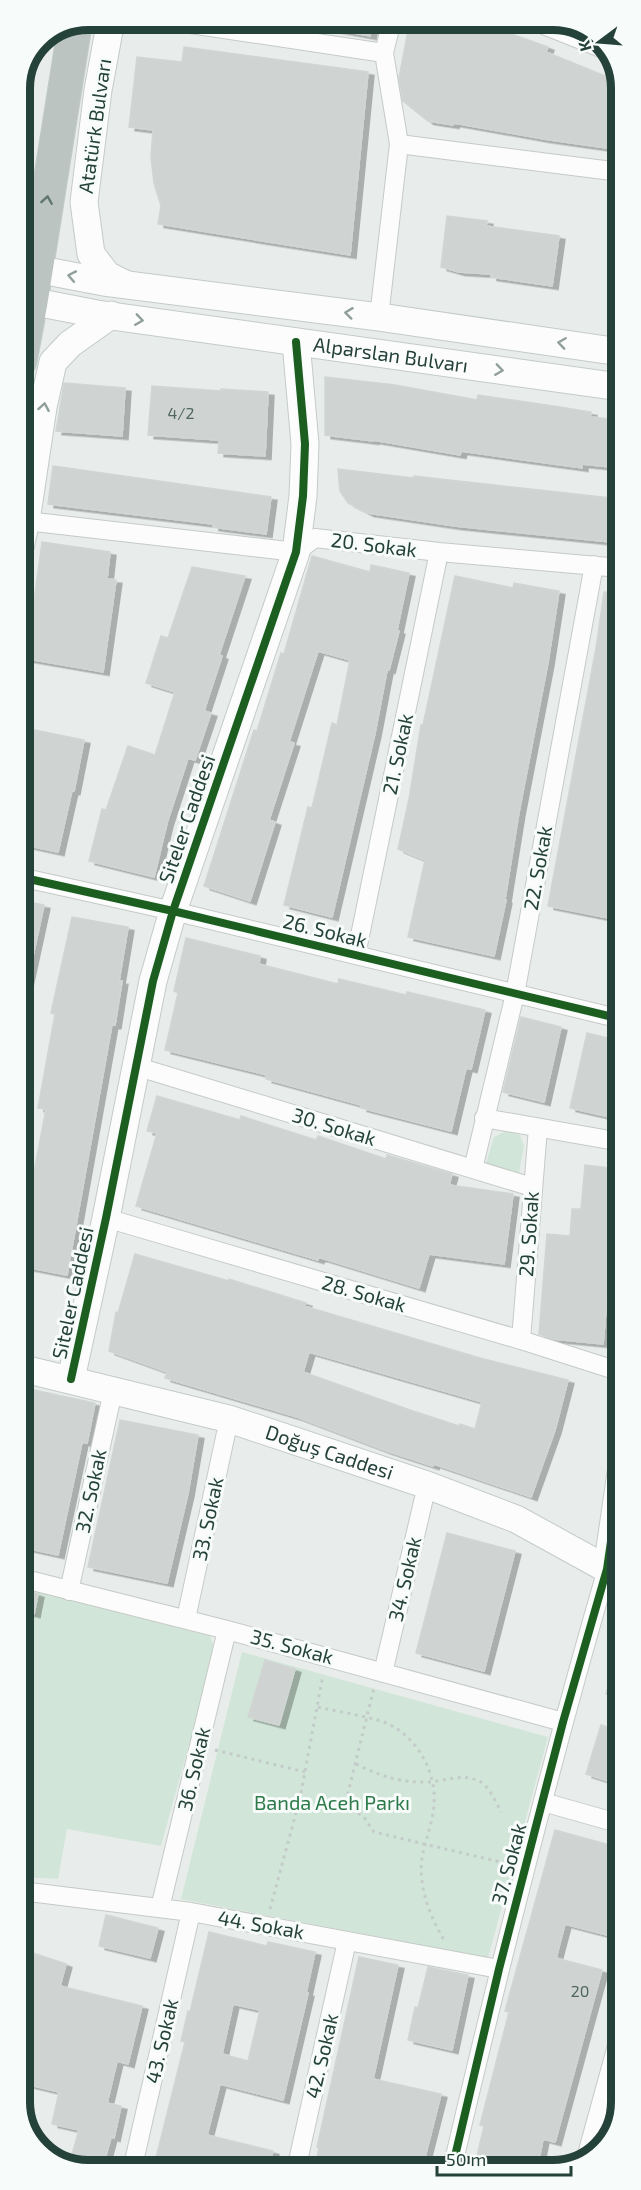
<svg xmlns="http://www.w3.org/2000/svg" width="641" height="2190" font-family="'Exo 2',sans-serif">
  <defs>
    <filter id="shadow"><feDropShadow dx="6" dy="3.5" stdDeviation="0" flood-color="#0004"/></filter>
  </defs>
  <rect width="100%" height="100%" fill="#e8edeb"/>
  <!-- green -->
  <path fill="#d1e6d8" d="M508,1130L520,1135L524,1146L519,1173L506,1174L486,1163L494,1137Z
    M21,1588L210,1636L215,1650L161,1846L67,1829L58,1879L21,1877Z
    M242,1652L548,1737L488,1958L181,1899Z"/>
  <!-- building -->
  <path fill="#cfd4d2" stroke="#d1d6d4" stroke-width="1.5" fill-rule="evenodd" filter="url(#shadow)" d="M322,20H373L370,36L321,27Z
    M410,20H472L548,47L546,52L620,82V150L544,139L454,123L453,125L428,121L403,101L399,78Z
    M184,47L368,72L350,255L158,224L161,206L154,183L151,157L153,130L129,127L137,57L182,62Z
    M447,216L487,221L486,226L559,236L552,286L491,277V274L459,272L441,267Z
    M325,377L395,385L477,400L478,395L560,407L591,412L590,417L620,420V468L582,464V468L461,451L460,455L373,440V441L325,435Z
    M64,383L125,388L122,436L56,431Z
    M152,386L221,391V389L268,392L265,456L218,453L219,440L148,435Z
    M53,466L271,497L266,534L213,527V524L48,504Z
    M338,469L413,478L414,476L620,499V543L455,526L368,513L348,503L340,491Z
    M42,542L110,552L107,579L116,580L103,672L22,658L30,608H33Z
    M312,556L370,572L371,565L409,573L397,630L399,631L389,670H387L375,733L332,917L284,905L308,807L312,808L332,723L337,725L350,660L318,651L289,742L294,743L269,820L275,822L250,901L204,886L254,730L257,731L281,653L284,654Z
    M192,567L245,576L219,655L222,656L204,711L211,713L195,760L188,758L167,823L154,877L89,861L102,809L106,810L128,746L155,755L175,692L146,683L161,636L168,638Z
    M455,576L513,588L514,583L559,591L548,662L519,812L505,899L506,900L494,956L408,937L425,860L398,849L409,799L421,725H423Z
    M604,592L620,594L621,825L612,871L621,872V883L614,919L548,906L596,648Z
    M20,727L84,740L74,791L72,790L58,852L20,844Z
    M20,900L44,905L26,988H20Z
    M72,917L128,927L119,981H122L115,1025L112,1024L67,1275L20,1266V1231L23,1219H25L46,1109L38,1108L55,1014L51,1013Z
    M186,938L260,956L259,964L338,984L339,979L406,995L407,992L485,1010L471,1069L466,1068L451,1131L361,1108V1105L266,1079L267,1075L165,1050L178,993L174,991Z
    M521,1017L561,1027L544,1102L503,1092Z
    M587,1033L621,1041V1111L619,1119L570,1108Z
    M157,1096L240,1120L241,1116L316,1140L318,1136L386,1159L387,1155L452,1174L449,1185L513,1194L504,1264L429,1254L419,1288L318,1257V1260L136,1206L157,1133L147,1131Z
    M585,1165L618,1169L603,1344L553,1339L539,1334L547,1234L570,1236L572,1209H581Z
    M135,1254L229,1281V1279L306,1303L304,1306L480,1358L568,1380L555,1430L531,1497L434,1464L433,1466L387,1451L297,1417L165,1378L167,1372L109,1351L116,1312L118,1313ZM309,1352L482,1402L475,1429L460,1424L459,1426L410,1410L303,1372Z
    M20,1387L95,1403L87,1443L82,1442L58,1555L21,1547Z
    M120,1420L198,1435L188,1493L167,1583L88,1567Z
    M447,1533L515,1551L484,1671L416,1653Z
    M21,1589L38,1594L34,1614L21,1611Z
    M617,1656H621V1698L606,1694Z
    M265,1660L295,1669L279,1725L248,1717Z
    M601,1725L621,1732V1785L586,1774Z
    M555,1830L621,1848V1912L615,1937L565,1924L556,1958L602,1970L555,2142L543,2139L537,2169H474L484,2126L480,2125L509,2012L505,2011Z
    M106,1915L158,1928L150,1958L99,1946Z
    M209,1932L267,1946L268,1942L315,1952L306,1993H308L283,2100L220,2084L207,2135L273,2151L268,2170H153L185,2042L181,2041L188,2011L190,2012ZM233,2004L260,2010L248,2061L222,2054Z
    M33,1953L66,1964L60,1986L142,2006L128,2064L117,2061L107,2103L121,2106L114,2138L111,2137L102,2170H83L69,2165L79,2130L52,2124L59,2092L21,2083V1992Z
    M359,1957L398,1965L373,2079L441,2094L422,2169L393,2170L357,2161L355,2170H314L319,2148L317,2147Z
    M428,1967L468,1975L452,2050L408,2040L415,2007L418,2008Z"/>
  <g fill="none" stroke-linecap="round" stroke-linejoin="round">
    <defs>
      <path id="street" d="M164,20L384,53
        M531,20L606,50
        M399,144L620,172
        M379,317L399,144L384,53L392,20
        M26,521L296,552L315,538L439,552L620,568
        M20,877L173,911L621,1019
        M356,955L439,552
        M135,1066L532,1187
        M484,1118L621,1142
        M473,1169L515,994L594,565
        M106,1218L521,1340L621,1372
        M521,1340L538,1128
        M21,1578L227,1630L563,1722
        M69,1591L113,1391
        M186,1619L229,1419
        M383,1673L427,1485
        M543,1802L621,1824
        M21,1891L191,1912L499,1969
        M160,1908L227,1630
        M21,1913L27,1891
        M586,2158L621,2031
        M452,2169C499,1968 549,1768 607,1569
        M132,2170L191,1912
        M296,2170L347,1941"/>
      <g id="secondary">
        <path d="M111,20L98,90L84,202L91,254L107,275L125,284"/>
        <path d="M20,266L104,282L379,317L620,352"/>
        <path id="s1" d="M20,299L97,314L620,387"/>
        <path d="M20,547L26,521L43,407L53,362L70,344L111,315"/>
        <path id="s2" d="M20,1368L229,1419L427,1485L516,1519L607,1569L621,1581"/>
        <path d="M71,1379L106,1218L153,981L173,911L296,552L303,496L305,444L296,342"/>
        <path d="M607,1569L621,1473"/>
      </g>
      <path id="highway" d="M20,361L31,302L75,25"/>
    </defs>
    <!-- street casing -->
    <use href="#street" stroke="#c5cac8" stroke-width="20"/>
    <!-- secondary casing -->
    <use href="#secondary" stroke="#c3cbc8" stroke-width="29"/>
    <!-- highway casing -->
    <use href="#highway" stroke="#c3ccc9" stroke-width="35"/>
    <!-- path -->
    <path stroke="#c3ccca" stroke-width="3" stroke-dasharray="3 4.5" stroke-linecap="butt" d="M318,1707C339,1712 361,1715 381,1721C414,1732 437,1770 434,1804C433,1823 425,1840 422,1858C418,1886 430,1917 444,1940
      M215,1750L305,1772
      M356,1764C380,1776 401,1783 428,1782C445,1781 463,1773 479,1781C489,1786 496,1802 501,1812
      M300,1798L358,1813L364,1817L374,1832L509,1864
      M344,1809L374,1688
      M270,1909L300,1798L323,1675"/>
    <!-- street -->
    <use href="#street" stroke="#fcfcfc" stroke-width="18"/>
    <!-- secondary -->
    <use href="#secondary" stroke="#fcfcfc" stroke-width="27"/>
    <!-- highway -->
    <use href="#highway" stroke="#bcc4c2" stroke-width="33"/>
    <defs>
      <path id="cycleway" d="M20,877L173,911L621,1019
        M71,1379L106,1218L153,981L173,911L296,552L303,496L305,444L296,342
        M452,2169L499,1969L563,1722L607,1569L621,1473"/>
    </defs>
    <!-- cycleway casing -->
    <use href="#cycleway" stroke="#f7fbf9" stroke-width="11"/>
    <!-- cycleway -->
    <use href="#cycleway" stroke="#1b5e20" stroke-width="8"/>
  </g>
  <!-- one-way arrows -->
  <defs><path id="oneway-chevron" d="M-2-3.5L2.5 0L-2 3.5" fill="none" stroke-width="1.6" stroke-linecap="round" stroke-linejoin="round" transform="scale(1.5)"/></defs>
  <use stroke="#617670" href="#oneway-chevron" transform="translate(47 200) rotate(-81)"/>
  <g stroke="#909f9b">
    <use href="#oneway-chevron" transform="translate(72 276) rotate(-169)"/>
    <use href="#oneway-chevron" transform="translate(349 313) rotate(-173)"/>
    <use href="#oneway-chevron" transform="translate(139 320) rotate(8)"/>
    <use href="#oneway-chevron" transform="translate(562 343) rotate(-172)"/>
    <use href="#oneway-chevron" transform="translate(499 370) rotate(8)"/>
    <use href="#oneway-chevron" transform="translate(44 407) rotate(-80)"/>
  </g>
  <g text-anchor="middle" stroke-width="6" stroke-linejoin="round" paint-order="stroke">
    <!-- number labels -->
    <g font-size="16" fill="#506761">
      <text x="181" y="419">4/2</text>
      <text x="580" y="1997">20</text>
    </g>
    <!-- street labels -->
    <g font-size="20" fill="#24423a" stroke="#f7fbf9">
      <text transform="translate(95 126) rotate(-82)" y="7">Atatürk Bulvarı</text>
      <text dy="7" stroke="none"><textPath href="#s1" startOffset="375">Alparslan Bulvarı</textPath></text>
      <text transform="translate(374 545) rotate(7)" y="7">20. Sokak</text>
      <text transform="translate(398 754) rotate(-78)" y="7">21. Sokak</text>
      <text transform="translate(187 819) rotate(-71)" y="7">Siteler Caddesi</text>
      <text transform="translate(538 868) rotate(-80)" y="7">22. Sokak</text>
      <text transform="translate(325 931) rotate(14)" y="7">26. Sokak</text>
      <text transform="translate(334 1127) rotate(17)" y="7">30. Sokak</text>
      <text transform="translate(529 1234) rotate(-86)" y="7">29. Sokak</text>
      <text transform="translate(73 1293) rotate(-78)" y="7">Siteler Caddesi</text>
      <text transform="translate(364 1294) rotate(16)" y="7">28. Sokak</text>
      <text dy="7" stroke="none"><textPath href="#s2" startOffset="321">Doğuş Caddesi</textPath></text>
      <text transform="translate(91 1491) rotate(-78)" y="7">32. Sokak</text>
      <text transform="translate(208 1519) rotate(-78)" y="7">33. Sokak</text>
      <text transform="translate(405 1579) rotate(-77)" y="7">34. Sokak</text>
      <text transform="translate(292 1647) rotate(15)" y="7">35. Sokak</text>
      <text transform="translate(194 1769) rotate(-77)" y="7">36. Sokak</text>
      <text transform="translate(509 1864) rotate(-75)" y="7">37. Sokak</text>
      <text transform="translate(261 1925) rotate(10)" y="7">44. Sokak</text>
      <text transform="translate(162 2041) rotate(-77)" y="7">43. Sokak</text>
      <text transform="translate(322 2056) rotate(-77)" y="7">42. Sokak</text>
    </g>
    <!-- park labels -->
    <g font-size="20" fill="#2d7a4b" stroke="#f7fbf9">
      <text x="332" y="1810">Banda Aceh Parkı</text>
    </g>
  </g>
  <!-- crop -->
  <path d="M0 0H641V2190H0ZM88 30H553A58 58 0 0 1 611 88V2102A58 58 0 0 1 553 2160H88A58 58 0 0 1 30 2102V88A58 58 0 0 1 88 30Z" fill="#f7fbf9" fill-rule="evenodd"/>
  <path fill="none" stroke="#24423a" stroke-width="8" d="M88 30H553A58 58 0 0 1 611 88V2102A58 58 0 0 1 553 2160H88A58 58 0 0 1 30 2102V88A58 58 0 0 1 88 30Z"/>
  <!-- north arrow -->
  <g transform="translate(599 42) rotate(254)" stroke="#f7fbf9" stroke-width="4.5" paint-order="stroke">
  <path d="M0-4.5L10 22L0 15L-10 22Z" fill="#24423a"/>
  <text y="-9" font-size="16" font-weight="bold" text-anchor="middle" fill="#24423a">K</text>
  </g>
  <!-- scale -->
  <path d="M437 2166v9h134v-9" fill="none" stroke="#24423a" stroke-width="3"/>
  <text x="446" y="2166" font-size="18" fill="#24423a" stroke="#f7fbf9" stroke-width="4.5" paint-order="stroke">50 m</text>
</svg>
